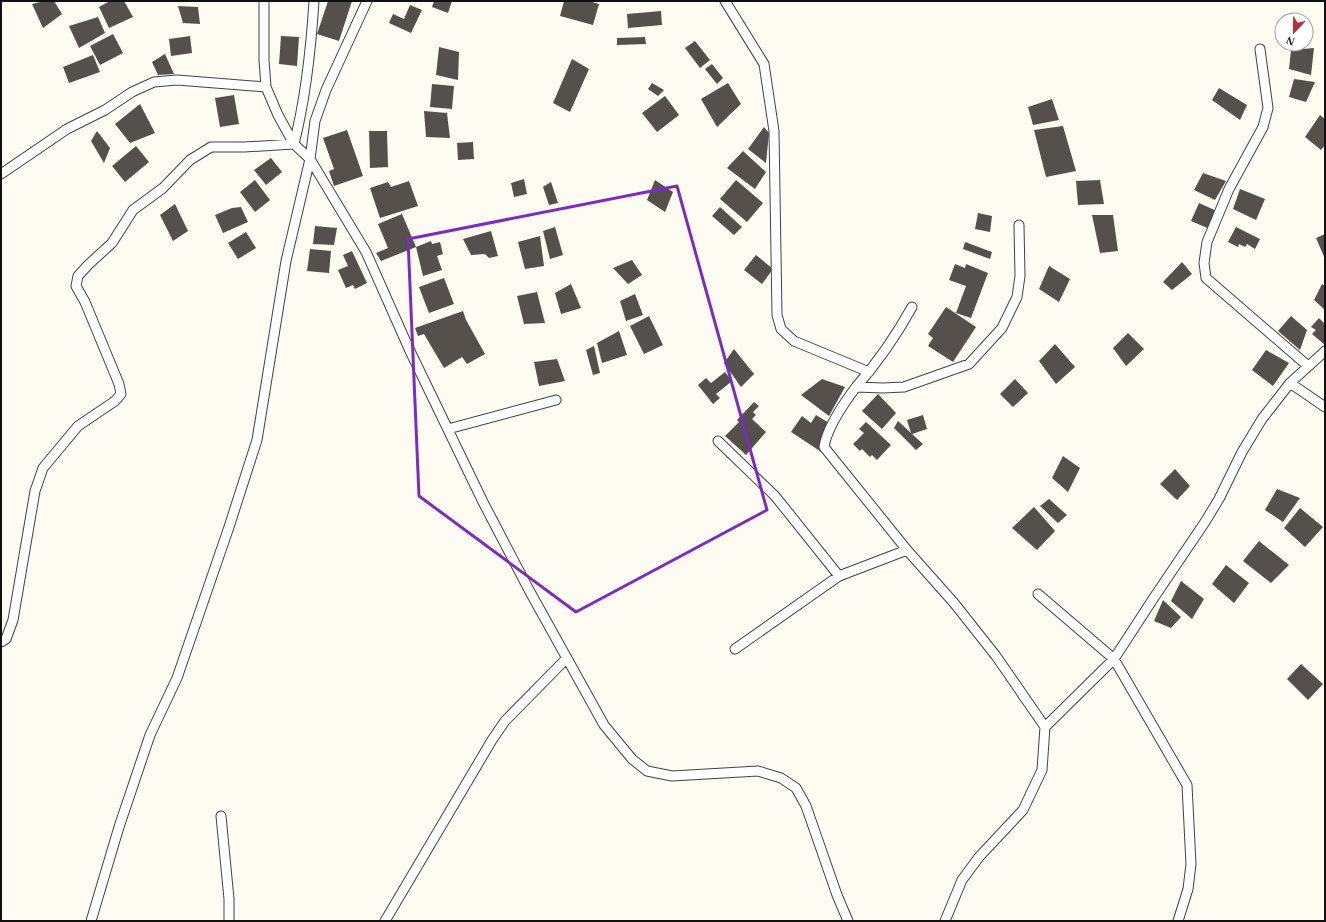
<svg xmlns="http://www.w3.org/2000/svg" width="1326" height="922" font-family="Georgia,serif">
  <rect width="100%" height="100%" fill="#fefbf2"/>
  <!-- building -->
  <path fill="#56504c" d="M44,1H54L62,14L43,28L32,4Z
    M110,1H124L133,17L109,28L99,7Z
    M328,1H352L339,41L317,34Z
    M434,1H452L448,13L432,7Z
    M564,1H589L599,4L593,25L560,16Z
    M410,5L422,10L411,33L389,23L393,14L404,19Z
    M178,6L198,7L200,24L183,23Z
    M661,11L662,25L628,28L627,14Z
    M98,17L105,33L79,48L69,26Z
    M113,34L123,53L100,65L90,46Z
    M190,36L192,53L171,56L169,39Z
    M281,36L299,37L297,66L279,64Z
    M645,37L646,44L617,45V38Z
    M695,41L710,60L700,68L685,48Z
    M439,47L459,52L458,80L436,75Z
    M1314,48L1311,75L1289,69L1291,50Z
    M165,54L174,74L158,75L152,62Z
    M93,55L100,72L69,83L63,67Z
    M572,59L589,69L570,112L553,103Z
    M712,64L723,78L717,84L705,69Z
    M1294,79L1315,82L1306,102L1289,97Z
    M652,83L664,90L658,96L648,89Z
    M728,83L741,104L717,127L701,99Z
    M432,84L454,86L452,109L430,107Z
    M1219,88L1247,105L1240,120L1212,100Z
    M234,95L239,124L220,127L215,98Z
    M665,96L679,115L657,132L642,113Z
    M1052,99L1059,120L1033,125L1028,107Z
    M140,104L155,133L130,143L115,124Z
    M424,111L447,113L450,138L426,137Z
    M1320,115L1325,119V145L1321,150L1305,137Z
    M1063,126L1076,171L1046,177L1034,130Z
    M764,127L769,133L766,163L748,149Z
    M347,130L363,176L334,186L329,171L334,169L323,138Z
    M97,131L110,148L104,163L91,141Z
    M369,131H387L388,167L370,168Z
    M473,142L474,159L458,160L457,143Z
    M136,146L149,162L125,182L112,166Z
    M743,151L766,172L755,189L727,168Z
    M271,158L282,172L266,185L254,170Z
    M1203,173L1226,181L1215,200L1194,190Z
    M524,179L527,194L514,197L511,183Z
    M255,180L270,200L255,212L240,192Z
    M655,180L673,192L665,212L647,200Z
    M736,180L763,203L747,222L720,199Z
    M1100,180L1104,204L1078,205L1076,181Z
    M409,181L418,206L380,218L370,188L388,182L391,187Z
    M551,182L558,203L549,205L543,187Z
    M1240,189L1265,199L1256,220L1233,209Z
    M1199,203L1219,212L1212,230L1191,221Z
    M175,204L188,231L173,241L160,215Z
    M241,207L248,222L223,233L215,215L232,208Z
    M720,207L742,227L734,235L712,216Z
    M978,213L992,216L990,232L975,229Z
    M402,214L416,247L381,261L376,253L388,248L378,224Z
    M1092,215H1113L1118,251L1100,253Z
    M315,226L337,228L334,245L313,244Z
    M555,227L563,255L550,259L543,231Z
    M1236,227L1260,239L1255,249L1247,244L1245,247L1239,244L1238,247L1228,242Z
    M491,231L498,256L489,258L485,254L471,255L463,239Z
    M246,232L256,248L238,259L228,243Z
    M1325,234V259L1316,238Z
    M540,236L544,266L525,269L518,242Z
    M431,241L432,244L440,242L443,254L437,256L442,270L423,276L416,247Z
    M965,242L992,252L990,259L963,249Z
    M310,249L331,251L329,273L307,271Z
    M352,251L367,283L355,289L353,285L346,288L338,270L348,266L343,255Z
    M756,255L773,269L762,284L744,270Z
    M632,260L642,275L628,284L613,268Z
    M1182,262L1192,274L1172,290L1163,282Z
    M955,264L965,268L966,264L988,273L971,318L956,313L966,286L949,280Z
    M1049,266L1070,279L1059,302L1039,289Z
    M444,278L454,304L429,313L419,287Z
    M571,284L581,308L561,314L555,293Z
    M1322,284L1325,286V310L1314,300Z
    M537,292L545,323L524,324L517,296Z
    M635,294L643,315L626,321L620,301Z
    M946,307L976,327L953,362L928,346L933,338L928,334Z
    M463,311L466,320L485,354L467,364L462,357L444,368L424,334L418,336L415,328Z
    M649,316L663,345L644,354L630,326Z
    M1291,316L1307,330L1300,350L1278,331Z
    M1319,318L1325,324V345L1312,334L1316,330L1311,327Z
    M619,331L627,355L602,363L597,343Z
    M1128,333L1144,349L1126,366L1113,348Z
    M1055,344L1075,367L1056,384L1039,361Z
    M594,346L600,373L593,375L586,350Z
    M734,349L754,374L741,387L724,363Z
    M1266,350L1289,363L1273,386L1252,370Z
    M557,359L565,381L539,386L534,362Z
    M725,372L732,381L716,394L720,398L713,404L698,385L706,378L711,383Z
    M822,379L845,387L829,416L801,395Z
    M1015,379L1028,393L1013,407L1000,394Z
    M878,394L896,413L882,429L862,411Z
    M754,402L759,406L753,412L756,415L752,419L766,432L746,455L725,436L739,422L737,420Z
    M816,415L829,423L834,416L840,420L828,439L831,441L823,453L791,432L802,416L811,423Z
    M923,415L927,429L912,434L923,444L916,450L894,428L898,421L911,433L907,420Z
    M866,422L891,445L877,460L872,455L870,457L862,449L860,451L853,444L864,433L859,429Z
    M1063,456L1080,468L1068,492L1052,478Z
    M1175,469L1190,486L1177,500L1160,484Z
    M1277,489L1300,498L1283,522L1265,510Z
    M1049,499L1067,515L1058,523L1040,506Z
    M1034,507L1055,531L1037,550L1012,528Z
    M1300,508L1323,527L1305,547L1284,528Z
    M1259,541L1289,565L1271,583L1243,561Z
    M1226,565L1249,583L1234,603L1212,584Z
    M1181,581L1204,599L1192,619L1171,601Z
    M1163,600L1181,617L1171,628L1154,621Z
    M1301,664L1323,684L1308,700L1287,679Z"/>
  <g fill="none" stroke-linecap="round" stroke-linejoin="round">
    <defs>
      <path id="street" d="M264,1V60L266,87L278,115L294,144L310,159L366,252L410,351L483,502L529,590L604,725L632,759L647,771L672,776L758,771L781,778L796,788L806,806L837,895L848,921
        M725,1L764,64L774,131L777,315L781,329L794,341L869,372
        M1260,49L1268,108L1263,127L1229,189L1207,242L1204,263L1206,278L1308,366
        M294,144C306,97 311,49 314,1
        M1,174L67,129L105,110L132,92L154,82L177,80L266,87
        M1290,383L1325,407
        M856,387C878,362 896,336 912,307
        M448,429L556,400
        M718,441L775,496L839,576
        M1038,594L1114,659L1187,785L1191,864L1188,889L1178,921
        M1,642L6,639L13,620L35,491L43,468L78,426L115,401L121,394L119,384L85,302L76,286L78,276L88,265L112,243L133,210L163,188L190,160L211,147H244L294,144
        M735,649L839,576L907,550
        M1045,727L1114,659L1153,599L1205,522L1219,499L1242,452L1262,419L1290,383L1325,351
        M221,816L229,899V921
        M91,921L119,827L150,735L177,678L229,527L257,440L286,261L310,159L315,121L326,90L367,1
        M385,921L492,740L505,721L567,658
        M945,921L962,880L979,857L1023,810L1042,770L1045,727L996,656L954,603L907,550L824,447C827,427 844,403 856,387L883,388L904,387L969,364L1002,328L1017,297L1020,276L1019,225"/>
    </defs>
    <!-- street casing -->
    <use href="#street" stroke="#424242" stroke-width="11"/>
    <!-- street -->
    <use href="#street" stroke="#fff" stroke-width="9"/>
  </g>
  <!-- marked area -->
  <path fill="none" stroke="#7b2cbf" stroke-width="3" stroke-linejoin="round" d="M677,186L767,510L576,612L419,496L408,239Z"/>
  <!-- border -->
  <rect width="1326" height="922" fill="none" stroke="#0f0f0f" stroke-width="4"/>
  <!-- north arrow -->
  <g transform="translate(1294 32) rotate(202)"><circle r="19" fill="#ffffff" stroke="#9f9f9f"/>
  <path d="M0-3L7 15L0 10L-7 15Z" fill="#b1343a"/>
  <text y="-6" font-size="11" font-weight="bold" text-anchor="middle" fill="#0f0f0f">N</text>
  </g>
</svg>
